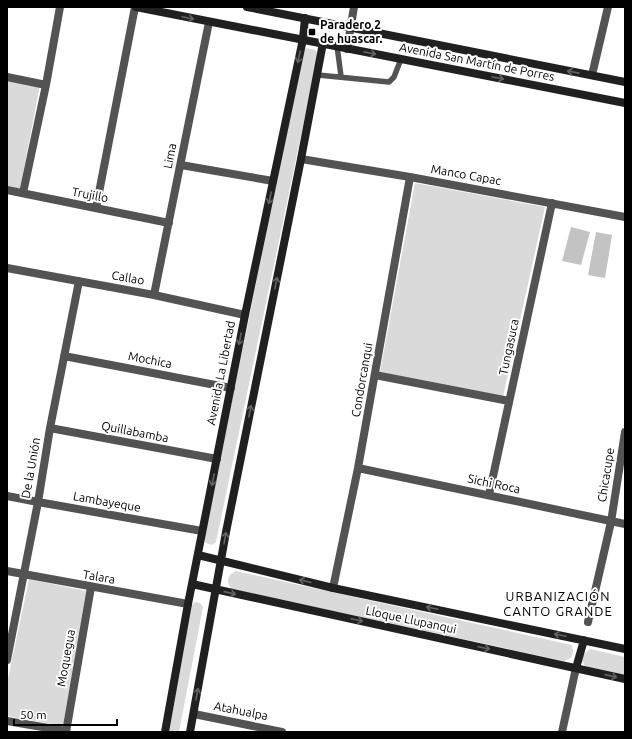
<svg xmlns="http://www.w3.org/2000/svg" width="632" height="739" font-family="Ubuntu,sans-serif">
  <rect width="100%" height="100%" fill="#fff"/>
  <!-- green -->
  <path fill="#dadada" d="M306,48L315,50L318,54L216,542L212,545L206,543L204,539L303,53Z
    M7,79L40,85L20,189L7,187Z
    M415,183L545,207L503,397L380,372Z
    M236,571L572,645L573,652L571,658L564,661L231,589C226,581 227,575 236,571Z
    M29,579L86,591L63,726L7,716V683Z
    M195,602L200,603L203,607L179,732H169L192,605Z
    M590,649L625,657V675L585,666L582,661L583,655Z"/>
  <!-- building -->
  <path fill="#c3c3c3" d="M571,227L590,232L581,265L562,261Z
    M596,232L612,235L605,278L588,275Z"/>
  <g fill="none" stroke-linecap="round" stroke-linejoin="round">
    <!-- lane -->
    <path stroke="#535353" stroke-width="5.5" d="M337,46L341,76
      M318,75L389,82L394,77L401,59"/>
    <!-- street -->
    <path stroke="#535353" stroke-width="8" d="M347,49L354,7
      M592,75L608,7
      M7,77L46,85
      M301,159L410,177L625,217
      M181,165L273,181
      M7,190L169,223
      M23,193L46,85L60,7
      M96,208L135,7
      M7,268L154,295L245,315
      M154,295L209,22
      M64,356L231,388
      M375,375L509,401
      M50,428L217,459
      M358,468L625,524
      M489,495L552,203
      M7,496L38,502L202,531
      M7,571L188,604
      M333,588L358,468L410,177
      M588,622L611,522L625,432
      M7,660L38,502L50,428L79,281
      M194,714L282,732
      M7,721L66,731
      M66,732L91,587
      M562,732L576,668"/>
    <!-- secondary -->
    <path stroke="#202020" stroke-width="8" d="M136,7L625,103
      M247,7L625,82
      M198,555L333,588L625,649
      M192,584L625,679
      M576,668L584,640
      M165,732L188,604L245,315L303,39L305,18
      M190,732L226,532L301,159L323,43"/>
  </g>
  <!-- one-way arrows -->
  <defs><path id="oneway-shaft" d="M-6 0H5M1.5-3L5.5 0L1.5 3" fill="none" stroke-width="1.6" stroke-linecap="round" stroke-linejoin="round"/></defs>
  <g stroke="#636363">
    <use href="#oneway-shaft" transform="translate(188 18) rotate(12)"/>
    <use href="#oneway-shaft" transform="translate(370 53) rotate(11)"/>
    <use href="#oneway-shaft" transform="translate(299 57) rotate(102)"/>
    <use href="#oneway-shaft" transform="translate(573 72) rotate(-169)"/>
    <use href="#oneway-shaft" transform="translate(498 78) rotate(11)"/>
    <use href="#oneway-shaft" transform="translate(270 198) rotate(102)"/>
    <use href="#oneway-shaft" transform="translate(276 283) rotate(-79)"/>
    <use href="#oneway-shaft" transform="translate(240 339) rotate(100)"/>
    <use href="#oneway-shaft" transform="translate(250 411) rotate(-79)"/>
    <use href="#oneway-shaft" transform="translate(213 480) rotate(101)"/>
    <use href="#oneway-shaft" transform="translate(225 538) rotate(-80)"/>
    <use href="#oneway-shaft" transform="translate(305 581) rotate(-166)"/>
    <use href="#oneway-shaft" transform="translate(230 593) rotate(13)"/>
    <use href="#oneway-shaft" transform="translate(432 608) rotate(-168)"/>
    <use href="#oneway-shaft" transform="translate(357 620) rotate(12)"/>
    <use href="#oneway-shaft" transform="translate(560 635) rotate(-168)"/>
    <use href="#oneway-shaft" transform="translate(484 648) rotate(12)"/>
    <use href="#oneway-shaft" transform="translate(611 676) rotate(13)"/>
    <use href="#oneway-shaft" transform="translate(197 694) rotate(-80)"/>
  </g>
  <!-- markers -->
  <rect fill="#000" stroke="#fff" stroke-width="1.5" x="308" y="28" width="8" height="8" rx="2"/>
  <g text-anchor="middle" stroke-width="4" stroke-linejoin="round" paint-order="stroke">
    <!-- poi labels -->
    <g font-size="12" font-weight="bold" fill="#000" stroke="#fff" text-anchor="start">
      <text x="320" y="29">Paradero 2<tspan x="320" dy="14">de huascar.</tspan></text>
    </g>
    <!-- street labels -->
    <g font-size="12" fill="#000" stroke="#fff">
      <text transform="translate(477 62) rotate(11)" y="4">Avenida San Martín de Porres</text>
      <text transform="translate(170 156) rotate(-79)" y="4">Lima</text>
      <text transform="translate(466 175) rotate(10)" y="4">Manco Capac</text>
      <text transform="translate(90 195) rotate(11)" y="4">Trujillo</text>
      <text transform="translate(128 278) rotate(10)" y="4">Callao</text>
      <text transform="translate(509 347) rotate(-78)" y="4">Tungasuca</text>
      <text transform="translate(150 360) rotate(11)" y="4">Mochica</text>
      <text transform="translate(221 373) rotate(-79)" y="4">Avenida La Libertad</text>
      <text transform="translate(362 380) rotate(-80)" y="4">Condorcanqui</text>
      <text transform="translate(135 432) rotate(11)" y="4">Quillabamba</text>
      <text transform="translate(31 468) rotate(-80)" y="4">De la Unión</text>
      <text transform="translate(606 475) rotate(-81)" y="4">Chicacupe</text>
      <text transform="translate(494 484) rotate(12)" y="4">Sichi Roca</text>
      <text transform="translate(107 502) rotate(10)" y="4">Lambayeque</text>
      <text transform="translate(99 577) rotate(10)" y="4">Talara</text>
      <text transform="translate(411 620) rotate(12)" y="4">Lloque Llupanqui</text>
      <text transform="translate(66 658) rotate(-80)" y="4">Moquegua</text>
      <text transform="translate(241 711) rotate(11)" y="4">Atahualpa</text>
    </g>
    <!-- neighbourhood labels -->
    <g font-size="13" letter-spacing="1" fill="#000" stroke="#fff">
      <text x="558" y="601">URBANIZACIÓN<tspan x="558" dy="15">CANTO GRANDE</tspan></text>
    </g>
  </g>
  <!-- border -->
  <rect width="632" height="739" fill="none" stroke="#000000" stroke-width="16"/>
  <!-- scale -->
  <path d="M14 719v6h103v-6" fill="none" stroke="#000000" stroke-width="2"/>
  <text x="20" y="719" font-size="12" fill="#000000" stroke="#ffffff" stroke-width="3" paint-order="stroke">50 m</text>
</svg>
